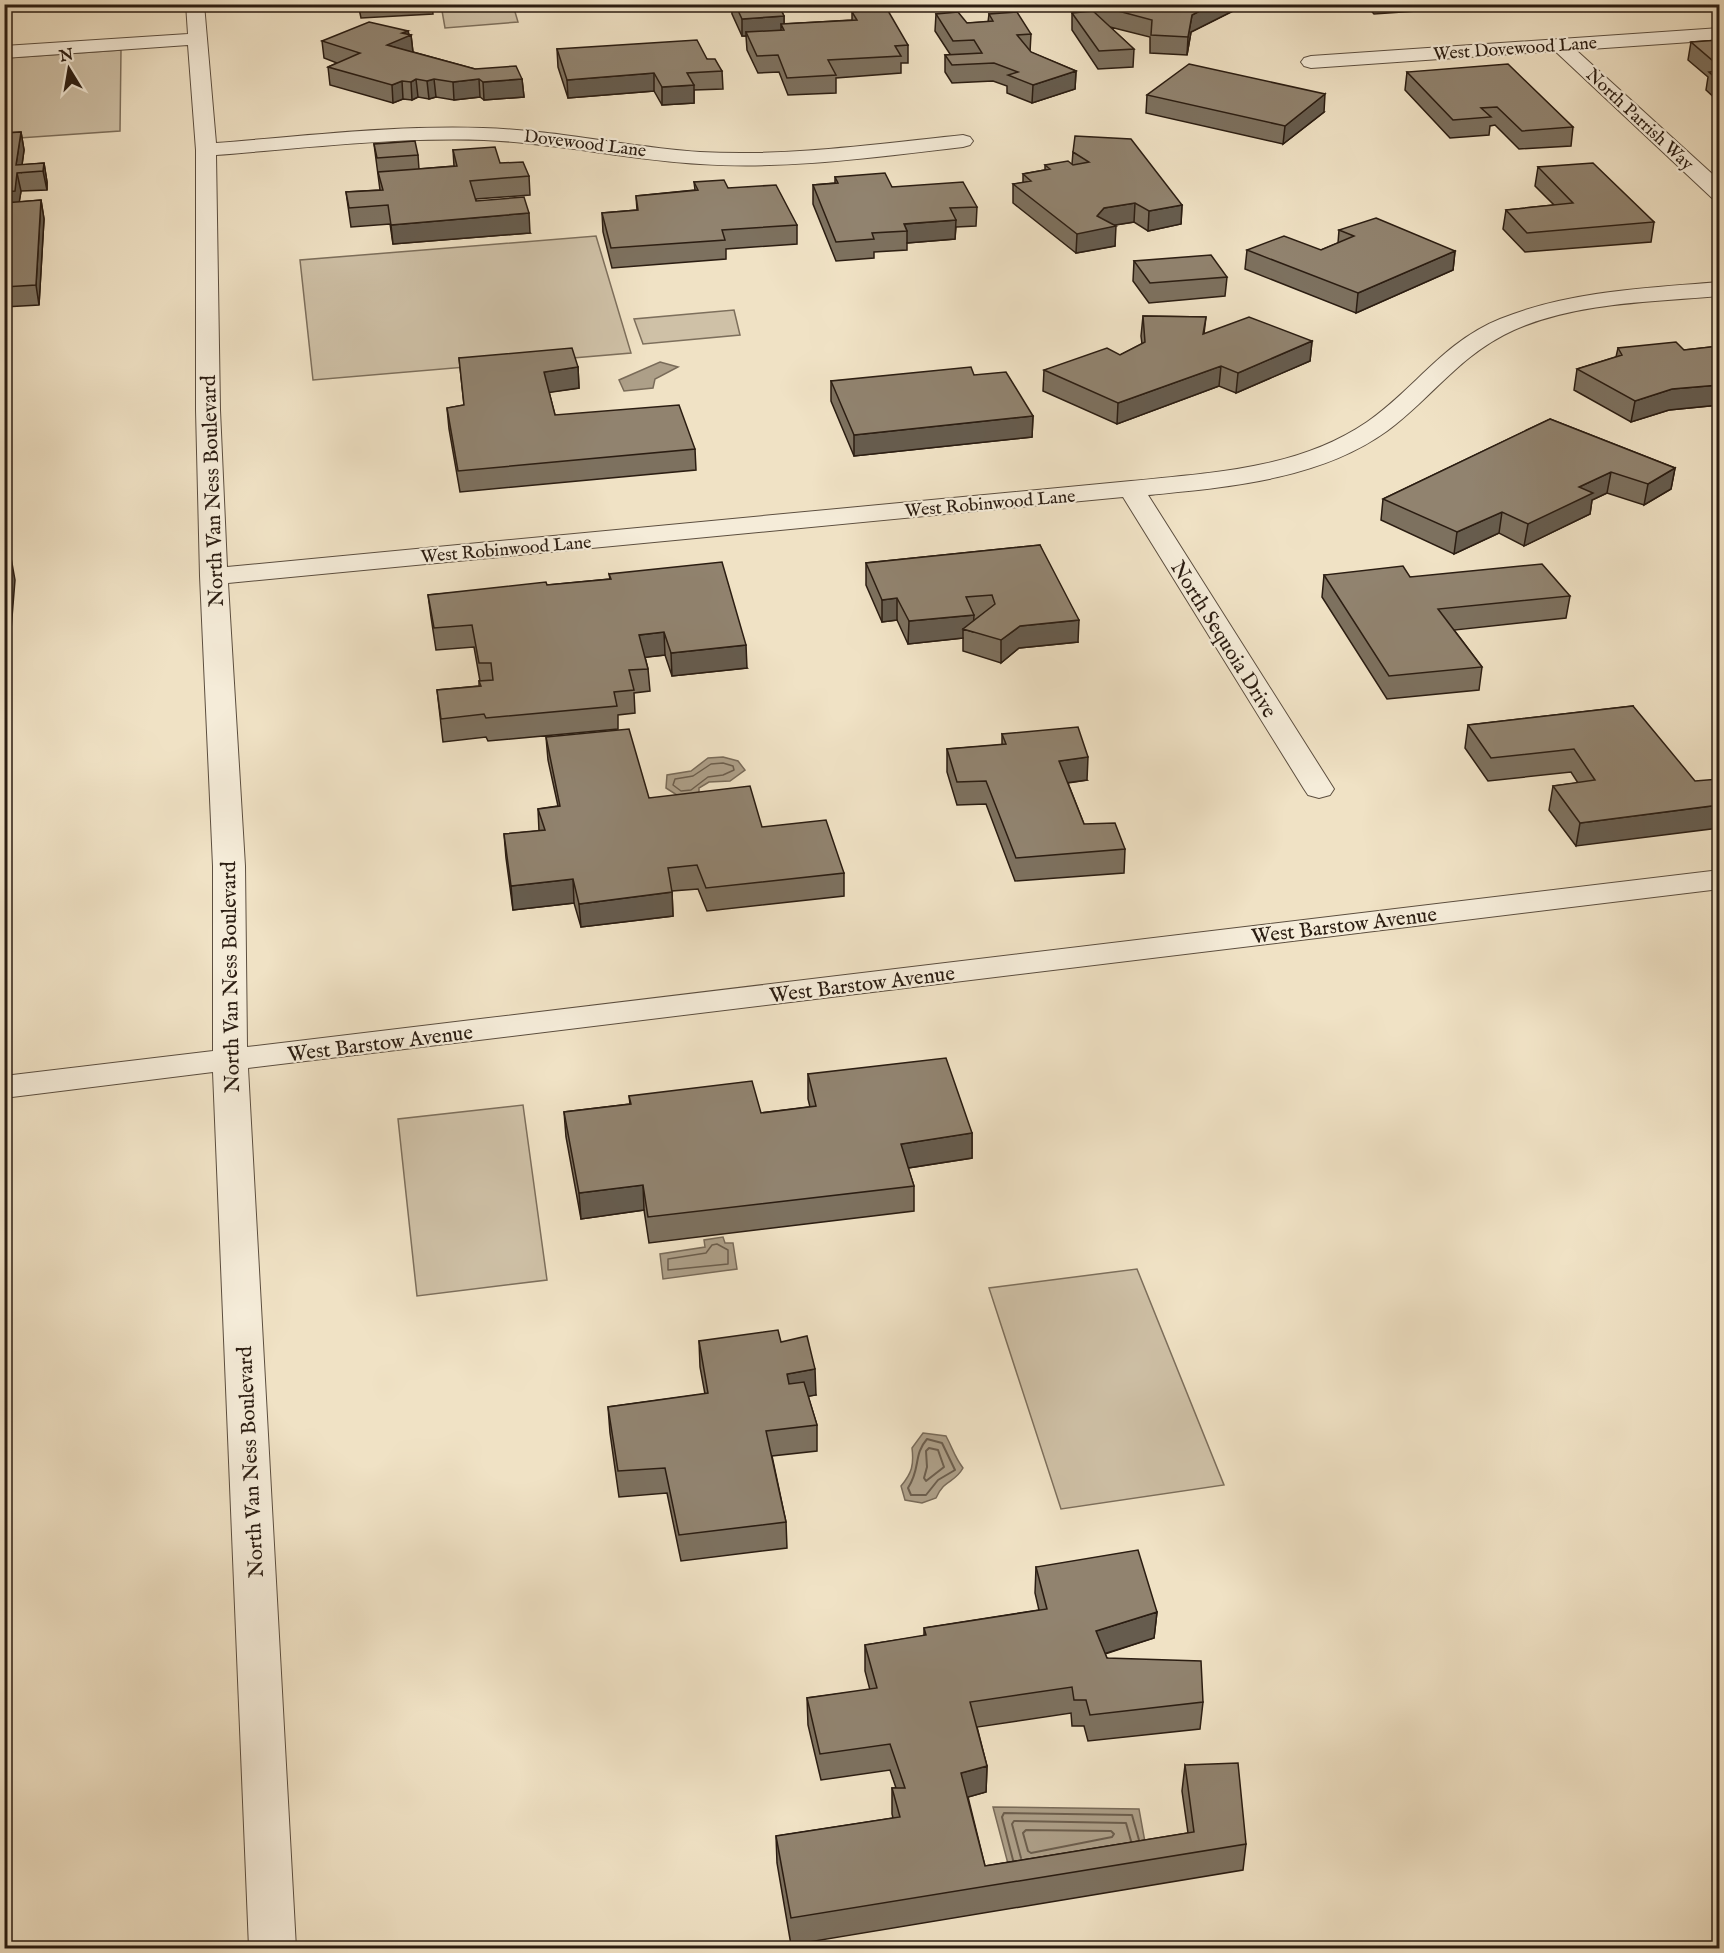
<svg xmlns="http://www.w3.org/2000/svg" width="1724" height="1953" font-family="'IM FELL English',serif">
  <rect width="100%" height="100%" fill="#f0e2c5"/>
  <filter id="stains"><feTurbulence type="fractalNoise" baseFrequency=".00333" numOctaves="4"/><feColorMatrix values="0 0 0 0 .2 0 0 0 0 .09 0 0 0 0 .02 0 0 0 .5 -.17"/></filter>
  <radialGradient id="worn" r=".72"><stop offset=".6" stop-color="#630" stop-opacity="0"/><stop offset="1" stop-color="#630" stop-opacity=".3"/></radialGradient>
  <!-- green -->
  <path fill="#cfc1a7" stroke="#7d6f5c" stroke-width="1.5" d="M441,5H513L518,22L445,28Z
    M121,50L120,131L5,139V58Z
    M596,236L631,353L313,380L300,260Z
    M734,310L740,335L643,344L634,319Z
    M523,1105L547,1280L417,1296L398,1119Z
    M1137,1269L1224,1485L1061,1509L989,1288Z"/>
  <!-- water -->
  <path fill="#ad9f88" stroke="#796b59" stroke-width="1.5" d="M660,362L678,367L655,379L653,388L624,391L619,380Z
    M723,757L738,761L745,770L730,781L709,782L699,788V795L680,797L666,788L667,775L691,771L708,758Z
    M723,1237L725,1243H733L737,1269L663,1279L660,1254L705,1247L704,1240Z
    M923,1433L946,1436C953,1449 954,1456 963,1468C954,1484 945,1478 936,1498L922,1503L905,1500L901,1486C912,1473 914,1465 912,1448Z
    M993,1807L1139,1809L1147,1853L1012,1879Z"/>
  <g fill="none" stroke-linecap="round" stroke-linejoin="round">
    <!-- shore-far1 -->
    <path stroke="#6c5e4d" stroke-width="1.5" d="M723,763L733,766L734,770L723,775L708,777L691,790L681,791L673,785L675,779L693,776L711,764Z
      M717,1244L728,1250V1264L668,1270V1259L706,1253L712,1245Z"/>
    <!-- shore -->
    <path stroke="#6c5e4d" stroke-width="2" d="M927,1439L942,1443L955,1470L938,1480L926,1495H911L908,1488C921,1468 913,1455 927,1439Z
      M929,1448L938,1450L944,1467L926,1481L924,1478L927,1467L926,1451Z
      M1026,1830L1111,1831L1114,1834L1112,1837L1031,1853L1028,1851L1023,1833Z
      M1021,1858L1012,1824L1014,1821L1126,1823L1131,1841
      M1013,1860L1002,1817L1004,1813L1132,1815L1139,1840"/>
    <defs>
      <path id="minor" d="M186,4H204L216,143C305,136 394,125 483,128C556,130 628,147 700,152C788,157 876,144 963,135L970,137L973,141L970,145L963,147C876,157 788,170 700,164C628,160 557,143 484,140C395,137 305,148 216,155L220,410L227,567L1131,481C1212,473 1298,469 1367,422C1415,389 1443,342 1500,319C1569,291 1646,288 1720,282V296C1652,302 1577,302 1514,330C1460,354 1432,398 1387,431C1319,480 1228,487 1148,495L1334,789L1330,795L1319,798L1308,795L1304,789L1123,497L228,583L245,866L247,1047L1720,870V889L248,1068L296,1948H249L213,1072L4,1098V1076L213,1051V866L200,576L196,410V150L188,45L4,58V46L188,34Z
        M1720,28V40L1576,50L1720,181V199L1712,198L1555,51L1311,68L1304,66L1301,62L1304,58L1311,56Z"/>
    </defs>
    <!-- minor casing -->
    <use href="#minor" stroke="#5c4e3f" stroke-width="2"/>
    <!-- minor -->
    <use href="#minor" fill="#f5ecd9" fill-rule="evenodd"/>
  </g>
  <!-- wall -->
  <path fill="#7d715f" stroke="#2b1d12" stroke-width="1.5" d="M358,4H432L433,14L361,18Z
    M731,4H778L784,16V24L852,20V12L908,45V63H901V73L836,78V93L788,95L779,72L758,73L747,50L746,36H742L732,14Z
    M1086,4H1235V10L1191,32L1187,55L1150,53V37L1110,27L1134,49L1133,67L1098,69L1072,30V13L1086,11Z
    M1365,4H1518L1374,14Z
    M936,14L967,23L988,22L989,14L1031,34L1030,52L1076,71L1075,89L1032,103L1007,93V86L993,81L952,83L945,72V55L950,54L935,31Z
    M408,31L409,35H411L413,52L475,69L522,79L524,97L484,100L480,97L454,100L436,97L429,99L418,97L412,100L403,99L393,103L330,85L328,67L337,63L324,58L322,41Z
    M1719,40V102L1706,90L1708,77L1688,60L1691,42Z
    M557,49L707,59L722,71L723,89L694,90V103L662,105L654,91L568,98L558,67Z
    M1407,72L1573,127L1571,146L1519,149L1495,125L1490,126L1489,135L1450,138L1405,90Z
    M1147,95L1324,112L1283,144L1146,113Z
    M21,132L24,150L22,165L44,163L47,182V190L21,191L19,202L41,200L44,219L39,305L4,307V133Z
    M374,144L418,155L419,169L454,166L453,150L500,163L529,176L530,195L476,199V201L530,233L393,244L390,224L351,227L346,192L380,190Z
    M1073,152L1182,205L1181,224L1148,231L1134,222L1114,225L1115,246L1076,253L1013,203V184L1023,183V174L1045,170V165L1072,164Z
    M1538,167L1654,222L1651,242L1525,252L1503,229L1506,210L1554,205L1535,186Z
    M835,177L892,187L977,207L976,226L956,227L955,239L907,243V250L874,252V258L836,261L813,204V185L835,183Z
    M694,182L728,188L797,225V244L726,249V259L612,268L603,232L602,213L637,210L636,196L695,190Z
    M1339,230L1455,251L1453,270L1356,313L1245,269L1247,250H1321L1338,243Z
    M1134,261L1227,277L1225,296L1149,303L1133,281Z
    M1143,316L1206,317L1204,334L1312,341L1310,361L1236,393L1219,386L1117,424L1043,391L1044,370L1120,355L1142,344L1141,336Z
    M1719,346V405L1669,410L1631,422L1574,390L1577,369L1616,357L1618,348L1684,350Z
    M459,358L578,367L579,388L549,392L555,415L695,449L696,470L460,492L449,429L447,408L464,405Z
    M974,375L1033,416L1032,437L854,456L831,401V381Z
    M1550,419L1675,468L1671,489L1644,505L1607,493L1592,500L1590,514L1524,546L1499,533L1454,554L1381,520L1383,499Z
    M1040,545L1078,642L1019,648L1001,663L963,651V638L908,644L897,620L882,622L866,585V563Z
    M609,574L747,668L672,676L665,655L645,657L648,669L650,691L634,693L635,713L618,715V729L488,741L486,737L443,742L437,690L479,686V681H480L474,647L436,650L431,617L428,595L547,585L610,579Z
    M1324,575L1410,577L1570,596L1566,618L1454,630L1482,667L1479,690L1387,699L1322,597Z
    M1633,706L1576,846L1549,810L1553,786L1578,783L1571,772L1488,781L1465,748L1468,725Z
    M1002,734L1087,780L1068,783L1084,824L1125,849L1124,873L1015,881L986,804L957,805L947,772V749L1002,745Z
    M546,737L649,798L762,827L844,873V896L707,911L698,889L672,891L673,916L581,927L574,903L513,910L506,858L504,834L539,831L538,809L558,806L548,760Z
    M808,1074L972,1133V1158L908,1168L914,1186V1211L649,1243L644,1210L581,1219L566,1137L564,1112L630,1104L629,1096L761,1113L810,1107L808,1099Z
    M699,1341L781,1342L816,1395L808,1396L817,1425V1451L772,1456L786,1522L787,1548L681,1561L667,1493L619,1497L610,1433L608,1407L705,1394L700,1367Z
    M1036,1567L1157,1612L1154,1638L1105,1654L1107,1658L1203,1702L1200,1729L1088,1741L1084,1726H1072L1071,1713L977,1727L987,1766L986,1792L968,1797L985,1866L1188,1833L1182,1791L1185,1765L1246,1844L1243,1870L791,1945L777,1863L776,1836L893,1818L892,1814V1788H896L890,1770L821,1780L808,1725L807,1698L870,1690L865,1671V1645L924,1636V1628L1039,1610L1035,1593Z"/>
  <!-- shaded-wall -->
  <path fill="#665c4e" stroke="#2b1d12" stroke-width="1.5" d="M1213,4H1235V10L1191,32L1187,55L1188,37L1192,15Z
    M784,16V33V30L781,24V33L746,32V36H742V19Z
    M408,31L409,36L411,35L413,53L387,45L402,33Z
    M1076,71L1075,89L1032,103L1033,85Z
    M654,73V91L568,98L567,80Z
    M416,79L418,97L412,100L411,82Z
    M434,79L436,97L429,99L427,81Z
    M479,79L480,97L454,100L453,82Z
    M522,79L524,97L484,100L483,82Z
    M402,81L403,99L393,103L392,85Z
    M694,85V103L662,105V87Z
    M1325,94L1324,112L1283,144L1285,126Z
    M21,132L24,150L21,172L16,165Z
    M44,163L47,182V190L43,171Z
    M17,173L21,191L18,210L4,211V192Z
    M41,200L44,219L39,305L36,285Z
    M1135,203L1134,222L1103,227L1116,226L1115,246L1076,253L1077,234L1097,216L1104,208Z
    M1182,205L1181,224L1148,231L1149,211Z
    M529,213L530,233L393,244L391,225Z
    M956,220L955,239L907,243V231L904,224Z
    M1455,251L1453,270L1356,313L1358,293Z
    M1312,341L1310,361L1236,393L1238,373Z
    M1221,366L1219,386L1117,424L1118,403Z
    M578,367L579,388L546,393L544,372Z
    M1719,385V405L1669,410L1631,422L1635,401L1672,389Z
    M1033,416L1032,437L854,456V435Z
    M1675,468L1671,489L1644,505L1648,484Z
    M1611,472L1607,493L1592,500L1590,514L1524,546L1528,524L1579,487Z
    M1502,512L1499,533L1454,554L1457,532Z
    M11,558L15,580L10,642H4V620Z
    M897,598V620L882,622V600Z
    M974,615L973,632L963,629V638L908,644L909,621Z
    M1079,620L1078,642L1019,648L1001,663V640L1020,626Z
    M664,632L665,655L640,658L639,635Z
    M746,645L747,668L672,676L671,653Z
    M1088,757L1087,780L1058,784L1059,761Z
    M1719,805V828L1576,846L1580,823Z
    M573,879L574,903L513,910L511,886Z
    M672,892L673,916L581,927L579,904Z
    M972,1133V1158L901,1169V1144Z
    M643,1185L644,1210L581,1219L579,1193Z
    M815,1369L816,1395L788,1400L787,1374Z
    M1157,1612L1154,1638L1094,1657L1096,1631Z
    M987,1766L986,1792L961,1799V1773Z"/>
  <!-- building -->
  <path fill="#91836f" stroke="#2b1d12" stroke-width="1.5" d="M735,4H778L784,16L742,19Z
    M1092,4H1213L1192,15L1188,37L1151,35L1152,20Z
    M887,9L908,45L895,46L901,56L828,60L836,75L787,78L778,55L757,56L746,32L784,30L781,24L857,20L852,12Z
    M1093,11L1134,49L1099,51L1072,13Z
    M958,12L967,23L993,21L989,14L1017,12L1031,34L1017,35L1031,52L1076,71L1033,85L1008,75L1018,72L994,63L952,65L945,55L982,53L974,40L953,41L936,14Z
    M369,22L408,31L402,33L411,35L387,45L475,69L516,66L522,79L483,82L479,79L453,82L434,79L427,81L416,79L411,82L402,81L392,85L328,67L360,53L322,41Z
    M697,40L707,59H715L722,71L687,73L694,85L662,87L654,73L567,80L557,49Z
    M1719,40V66L1691,42Z
    M1189,64L1325,94L1285,126L1147,95Z
    M1508,64L1573,127L1522,131L1497,107L1481,108L1491,117L1453,120L1407,72Z
    M1719,71V81L1709,72Z
    M21,132L16,165L44,163L43,171L17,173L15,191L4,192V133Z
    M1075,136L1131,139L1182,205L1149,211L1135,203L1104,208L1097,216L1116,226L1077,234L1013,184L1031,181L1023,174L1050,169L1045,165L1068,161L1073,165L1089,162L1073,152Z
    M415,141L418,155L377,158L374,144Z
    M495,147L500,163L523,162L529,176L470,181L476,201L524,197L529,213L391,225L388,205L349,208L346,192L383,190L378,172L457,166L453,150Z
    M1593,163L1654,222L1527,233L1506,210L1573,203L1538,167Z
    M885,173L892,187L963,182L977,207L950,208L956,220L904,224L907,231L872,233L874,239L836,242L813,185L838,183L835,177Z
    M724,180L728,188L776,185L797,225L722,230L725,240L611,248L602,213L638,210L636,196L698,190L694,182Z
    M41,200L36,285L4,287V203Z
    M1376,218L1455,251L1358,293L1247,250L1284,236L1321,250L1354,236L1339,230Z
    M1211,255L1227,277L1150,283L1134,261Z
    M1143,316L1206,317L1203,334L1249,317L1312,341L1238,373L1221,366L1118,403L1044,370L1107,348L1120,355L1145,342Z
    M1676,342L1684,350L1719,346V385L1672,389L1635,401L1577,369L1622,355L1618,348Z
    M572,348L578,367L544,372L555,415L679,405L695,449L458,471L447,408L464,405L459,358Z
    M971,367L974,375L1006,372L1033,416L854,435L831,381Z
    M1550,419L1675,468L1648,484L1611,472L1579,487L1593,493L1528,524L1502,512L1457,532L1383,499Z
    M1040,545L1079,620L1020,626L1001,640L963,629L995,604L992,595L966,597L974,615L909,621L897,598L882,600L866,563Z
    M11,558L6,619L4,620V559Z
    M722,562L746,645L671,653L664,632L639,635L648,669L629,670L634,690L614,692L617,706L486,718L484,714L441,719L437,690L481,686L479,681L493,680L491,663H479L472,625L434,628L428,595L546,582L547,585L611,579L609,574Z
    M1542,564L1570,596L1438,609L1482,667L1389,676L1324,575L1403,566L1410,577Z
    M1633,706L1695,781L1719,779V805L1580,823L1553,786L1595,780L1574,749L1491,758L1468,725Z
    M1078,727L1088,757L1059,761L1084,824L1115,823L1125,849L1016,858L986,781L957,782L947,749L1006,744L1002,734Z
    M629,729L649,798L750,786L762,827L826,820L844,873L706,888L697,865L668,868L672,892L579,904L573,879L511,886L504,834L545,830L538,809L560,806L546,737Z
    M946,1058L972,1133L901,1144L914,1186L648,1217L643,1185L579,1193L564,1112L631,1104L629,1096L752,1081L761,1113L816,1106L808,1074Z
    M778,1330L781,1342L807,1336L815,1369L787,1374L789,1384L804,1382L817,1425L766,1431L786,1522L679,1535L665,1468L618,1471L608,1407L708,1393L699,1341Z
    M1138,1550L1157,1612L1096,1631L1107,1658L1201,1661L1203,1702L1090,1715L1086,1700H1074L1072,1687L970,1702L987,1766L961,1773L985,1866L1194,1832L1185,1765L1238,1763L1246,1844L791,1918L776,1836L900,1817L892,1788H905L890,1744L820,1754L807,1698L877,1688L865,1645L926,1635L924,1628L1047,1609L1036,1567Z"/>
  <g text-anchor="middle" stroke-width="4.5" stroke-linejoin="round" paint-order="stroke">
    <!-- far-street labels -->
    <g font-size="18" fill="#2b1d12" stroke="#f5ecd9">
      <text transform="translate(1515 48) rotate(-4)" y="6">West Dovewood Lane</text>
      <text transform="translate(1640 119) rotate(43)" y="6">North Parrish Way</text>
      <text transform="translate(585 143) rotate(7)" y="6">Dovewood Lane</text>
      <text transform="translate(990 503) rotate(-5)" y="6">West Robinwood Lane</text>
      <text transform="translate(506 549) rotate(-5)" y="6">West Robinwood Lane</text>
    </g>
    <!-- street labels -->
    <g font-size="21" fill="#2b1d12" stroke="#f5ecd9">
      <text transform="translate(212 491) rotate(-92)" y="7">North Van Ness Boulevard</text>
      <text transform="translate(1224 639) rotate(58)" y="7">North Sequoia Drive</text>
      <text transform="translate(1344 925) rotate(-7)" y="7">West Barstow Avenue</text>
      <text transform="translate(230 977) rotate(-91)" y="7">North Van Ness Boulevard</text>
      <text transform="translate(862 984) rotate(-7)" y="7">West Barstow Avenue</text>
      <text transform="translate(380 1043) rotate(-7)" y="7">West Barstow Avenue</text>
      <text transform="translate(250 1462) rotate(-93)" y="7">North Van Ness Boulevard</text>
    </g>
  </g>
  <!-- margin -->
  <rect width="1724" height="1953" fill="none" stroke="#f0e2c5" stroke-width="24"/>
  <rect x="6" y="6" width="1712" height="1941" fill="none" stroke="#2b1d12" stroke-width="3"/>
  <rect x="12" y="12" width="1700" height="1929" fill="none" stroke="#2b1d12" stroke-width="1.5"/>
  <!-- north arrow -->
  <g transform="translate(69 69) rotate(349)" stroke="#f5ecd9" stroke-width="4.5" paint-order="stroke">
  <path d="M0-4.5L10 22L0 15L-10 22Z" fill="#2b1d12"/>
  <text y="-9" font-size="16" font-weight="bold" text-anchor="middle" fill="#2b1d12">N</text>
  </g>
  <rect width="100%" height="100%" filter="url(#stains)"/>
  <rect width="100%" height="100%" fill="url(#worn)"/>
</svg>
